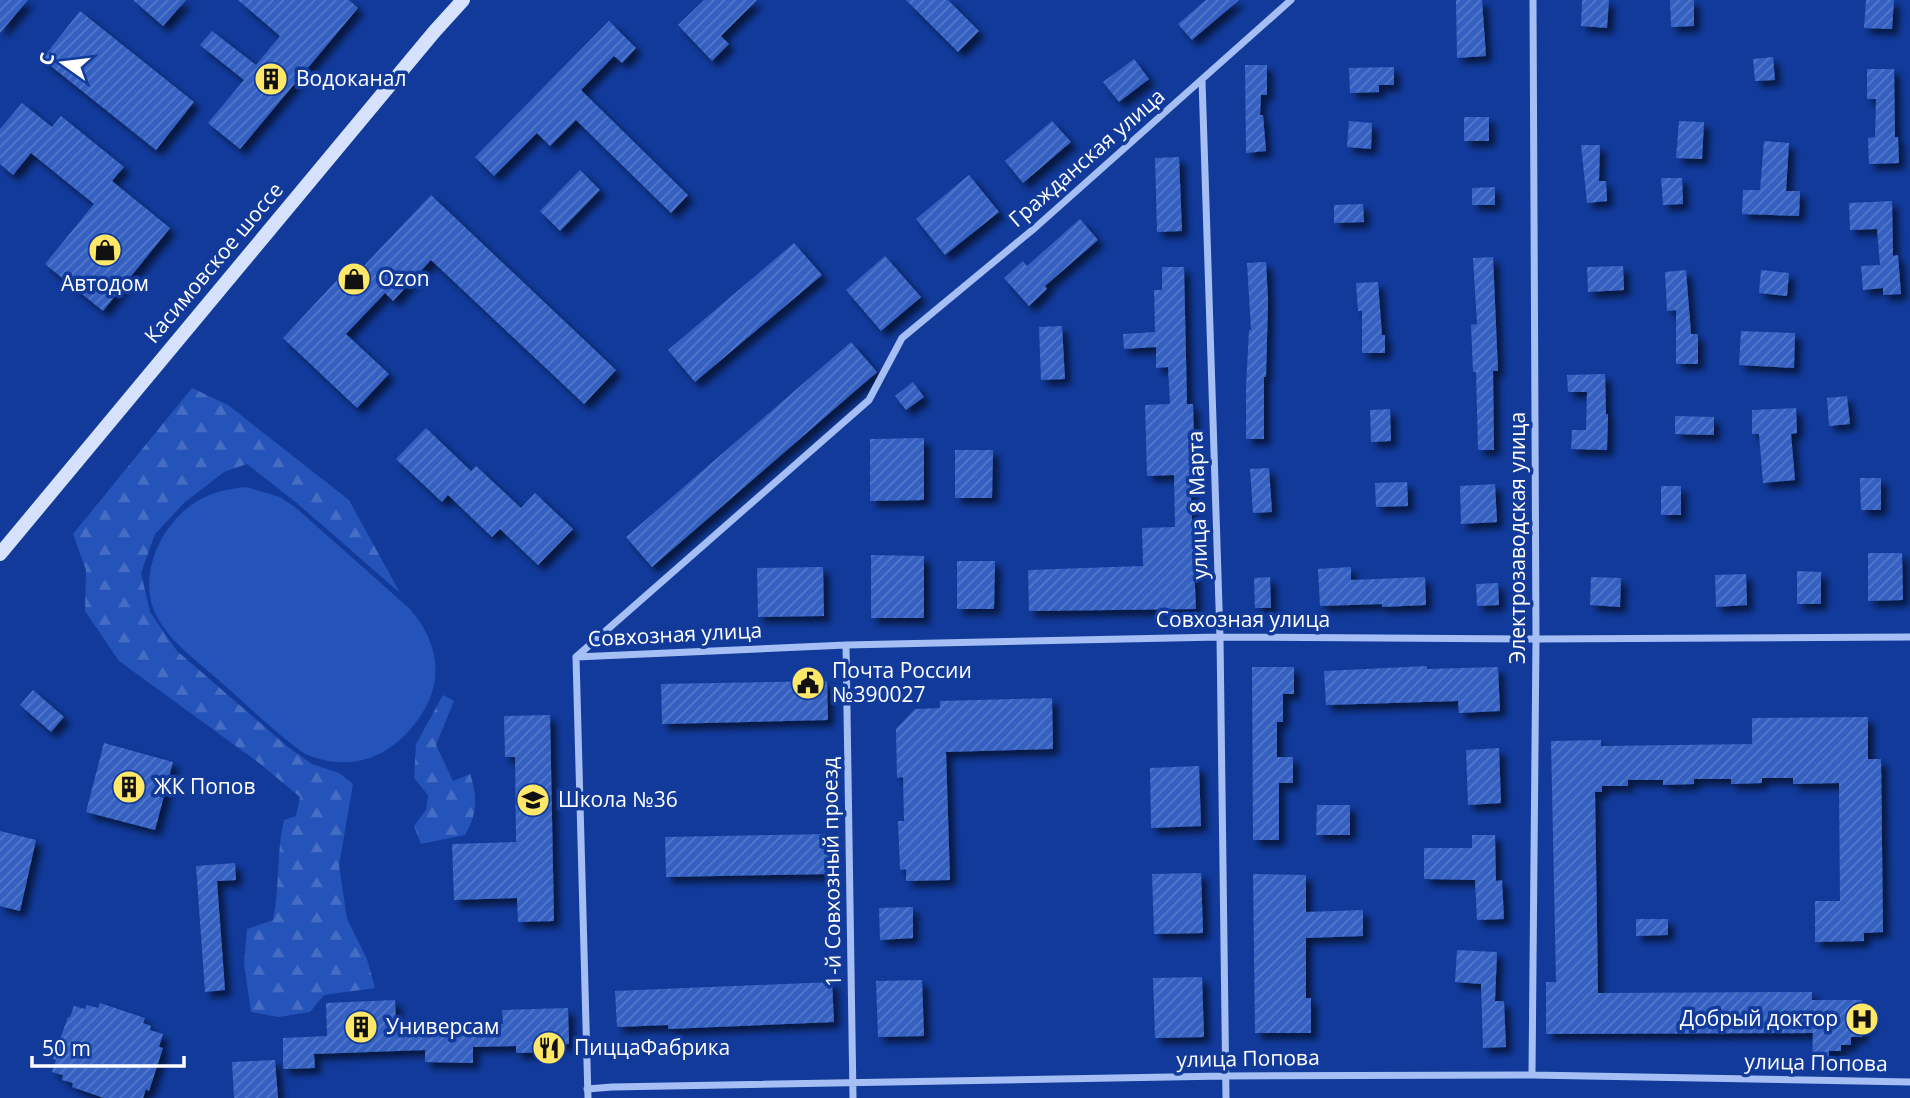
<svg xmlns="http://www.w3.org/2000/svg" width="1910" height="1098" font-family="'Open Sans',sans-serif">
  <defs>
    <pattern id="forest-firs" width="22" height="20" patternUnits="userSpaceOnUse" patternTransform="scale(1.75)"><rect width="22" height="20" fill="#2453b9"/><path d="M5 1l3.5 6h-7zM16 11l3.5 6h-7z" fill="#456dc4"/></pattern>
    <pattern id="building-hatch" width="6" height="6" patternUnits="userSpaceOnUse" patternTransform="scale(1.75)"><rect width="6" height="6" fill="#3561c1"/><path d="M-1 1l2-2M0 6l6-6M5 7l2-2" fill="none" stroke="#5379ca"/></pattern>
    <filter id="shadow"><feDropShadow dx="6" dy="6" stdDeviation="3.5" flood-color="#0009"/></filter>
  </defs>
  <rect width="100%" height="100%" fill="#113a9b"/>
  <!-- forest -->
  <path fill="url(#forest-firs)" d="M192,388L228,405L349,500L400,593L298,504L247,464L224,472L185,502L155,534L141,573L150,612L177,651L288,747L312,764L339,773L353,784L339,865L347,919L367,959L375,988L324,995L310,1012L279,1017L251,1012L244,964L247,929L273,920C280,887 276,853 284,820L296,816L300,797L259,763L119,661L85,611L86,570L73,534Z
    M443,695L454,701L436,745L453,781L470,774C478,796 477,815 465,835L421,844L414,826L426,810L428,795L414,778L416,744Z"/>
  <!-- garden -->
  <path fill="#2453b9" d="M246,487L280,497L295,507L410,609C445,650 444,693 407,733C378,763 344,770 305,754C276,733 250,708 223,684C200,663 170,643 156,615C143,589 150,556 165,533C186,502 210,490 246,487Z"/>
  <!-- building -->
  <path fill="url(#building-hatch)" filter="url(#shadow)" d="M0,0H28L0,33Z
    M133,0H186L163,26Z
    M238,0H349L358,8L240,149L208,123L244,80L200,45L212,31L256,65L280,36Z
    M704,0H757L721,36L729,44L712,61L678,25Z
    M906,0H948L979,31L958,52Z
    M1206,0H1239L1192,40L1178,24Z
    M1456,0H1482L1486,56L1457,58Z
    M1582,0H1609L1607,28L1581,26Z
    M1670,0H1694V26L1671,27Z
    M1866,0H1894L1892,29L1864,28Z
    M80,11L194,102L156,150L42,59Z
    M609,21L636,48L622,63L614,56L581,90L688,195L671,213L576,120L550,146L537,133L494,176L475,157Z
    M1773,57L1775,80L1755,81L1753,59Z
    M1134,59L1149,79L1119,102L1103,82Z
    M1245,65H1267V95H1261L1260,115H1263L1266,151L1246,153Z
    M1394,67V85H1379V92L1350,93L1349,68Z
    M1867,69H1894L1895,137H1898L1899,163L1869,164L1868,138L1875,137L1876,99H1867Z
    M22,103L52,127L61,116L124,167L112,181L170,228L103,311L45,264L94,204L31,153L13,175L0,164V129Z
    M1464,117H1489V141H1464Z
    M1052,121L1071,142L1023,183L1005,161Z
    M1349,121L1372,123L1371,149L1347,147Z
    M1679,121L1704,122L1702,159L1676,158Z
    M1764,141L1789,143L1786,191H1800L1799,216L1742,214L1743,190H1760Z
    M1581,145H1600L1599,181H1606L1607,201L1587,203Z
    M1179,157L1182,231L1157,232L1155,158Z
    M580,170L600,190L560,231L540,211Z
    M969,175L999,212L945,255L916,219Z
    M1661,178H1682L1683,204L1663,205Z
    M1495,187V205H1472V188Z
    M431,195L616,370L584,404L431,260L393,301L385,293L346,334L389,374L357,408L283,338L353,263L360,270Z
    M1892,201L1893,256L1898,255L1901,294L1883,295V288L1863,290L1861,266L1880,265L1877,229L1850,230L1849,203Z
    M1363,204L1364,222L1334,223V205Z
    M1080,219L1098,240L1045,286L1047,289L1029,306L1004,278L1023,261L1027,266Z
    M794,243L822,275L695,382L668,350Z
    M885,256L921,297L881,331L846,290Z
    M1493,257L1498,371H1493L1494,450H1478L1476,372H1473L1471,325L1477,324L1473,258Z
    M1264,262H1266L1268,301L1266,377H1264V439H1246V387L1249,330H1251L1247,263Z
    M1623,266L1624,290L1588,292L1587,267Z
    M1162,267H1184L1187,404H1193L1195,475H1190L1196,609L1029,611L1028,570L1143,566L1142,528L1175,527L1174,475L1147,476L1145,405L1170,404L1168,367L1156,368V347L1124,349L1123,334L1155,332L1154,290H1162Z
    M1686,270L1691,334H1698V364H1676V310L1667,311L1665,272Z
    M1761,270L1789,273L1787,296L1759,293Z
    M1378,282L1382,335H1385V353H1362V311H1358L1356,283Z
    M1062,326L1065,379L1041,380L1039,327Z
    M1741,331L1795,333L1794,368L1739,365Z
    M851,342L877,372L652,567L626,537Z
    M1605,374L1606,414H1608L1607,450L1571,449L1572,430H1586L1587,392H1568L1567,375Z
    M913,382L924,397L906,410L895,396Z
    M1847,396L1850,424L1829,426L1827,398Z
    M1796,408L1797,433L1791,434L1795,480L1763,483L1759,434H1752V410Z
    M1390,409L1391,441L1371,442L1370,410Z
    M1675,416L1714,417V435L1675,434Z
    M426,428L471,471L476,466L521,508L535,493L573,529L538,565L500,529L492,537L448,495L442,502L396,459Z
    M924,438V500L870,501V439Z
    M955,450H993L992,498H955Z
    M1269,468L1272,512L1253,513L1250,469Z
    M1860,478H1881V510H1861Z
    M1407,482L1408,506L1376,507L1375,483Z
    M1495,484L1497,522L1461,524L1460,486Z
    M1661,486H1681V515H1661Z
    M1868,553H1902L1903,600L1868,601Z
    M871,555L924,556V618H871Z
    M957,561H995L994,609H957Z
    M823,567L824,616L758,617L757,568Z
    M1351,567V580L1425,577L1426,605L1382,607V604L1320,606L1318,569Z
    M1797,571L1821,572V604H1797Z
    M1746,574L1747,605L1716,607L1715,575Z
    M1270,577L1271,608H1255L1254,578Z
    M1591,577L1621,578L1620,607L1590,605Z
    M1498,583L1499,605L1477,606L1476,584Z
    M1427,666V669L1498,667L1500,711L1459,713L1458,701L1326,705L1324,671Z
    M1252,667H1294V694H1283V722H1277V757H1293V783H1279V840H1253Z
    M827,681L828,720L662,724L661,684Z
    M33,690L64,717L51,732L20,705Z
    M1052,698L1053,749L946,752L950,880L906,881V869L900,870L898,821H904L903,777L897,778L896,729L915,709L940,708V701Z
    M550,715L554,921L518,922L517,898L454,900L452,844L516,842L515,757H505L504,716Z
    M1868,717V759H1881L1883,932L1864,933V941L1815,942V901H1840L1839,783L1793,784V778H1762V783L1731,784V779H1694V784L1663,785V780H1628V786H1602V792H1595L1598,993L1812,992V1000H1862V1010H1869V1026H1862V1037H1851V1045H1841V1051H1829V1060H1812L1813,1033L1546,1034V982H1556L1551,741L1601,740V746L1752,744V718Z
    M104,743L173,762L155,830L86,812Z
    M1499,748L1501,803L1468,805L1466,750Z
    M1199,766L1201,826L1151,828L1150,768Z
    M1317,805H1350V835H1316Z
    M0,831L36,840L20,911L0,906Z
    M830,834L831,874L666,877L665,837Z
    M1472,835H1495L1496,881L1502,880L1504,919L1477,920L1475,880L1424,879V848H1472Z
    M235,863L236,880L217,881L225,990L205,992L196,866Z
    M1201,873L1203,933L1154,934L1152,874Z
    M1253,874L1306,875V912L1363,910V936L1306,938V998H1311V1033H1255Z
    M913,907V938L880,940L879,908Z
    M1636,919H1668V935L1636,936Z
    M1457,950L1497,952L1495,1001H1504L1506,1047L1483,1048L1481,984L1455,982Z
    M1202,977L1204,1037L1155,1038L1153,978Z
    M922,980L924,1036L878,1037L876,981Z
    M832,982L834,1022L668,1029V1025L617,1027L615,991Z
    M395,1000L396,1024H503L502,1010L568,1008L569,1044L554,1045V1052L516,1053V1046L473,1047V1063L425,1062V1050L314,1054L315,1068L283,1069V1038L327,1036L326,1003Z
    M100,1003L145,1018L143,1023L151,1026L150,1030L163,1034L159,1047L163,1048L149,1091L146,1089L143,1098H104L72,1087L73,1083L62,1080L63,1075L52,1072L56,1060L53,1059L68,1017H70L74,1006L85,1009L87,1005L98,1008Z
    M275,1060L278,1098H234L232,1062Z"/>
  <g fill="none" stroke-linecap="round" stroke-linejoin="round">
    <!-- minor -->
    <path stroke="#a5bef4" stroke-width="7" d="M1202,80L1220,637L1226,1098
      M846,645L853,1098
      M576,657L846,645L1220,637L1536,639L1910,637
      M576,657L869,400L902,338L1036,227L1291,0
      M576,657L588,1098
      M1532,1075L1536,639L1533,0
      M587,1089L612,1087L1225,1076L1532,1075L1910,1082"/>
    <!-- secondary -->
    <path stroke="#d5e1fd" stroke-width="14" d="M0,554L434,32L463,0"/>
  </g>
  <!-- icons -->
  <defs>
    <symbol id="building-disc" viewBox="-11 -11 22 22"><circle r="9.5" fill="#ffe868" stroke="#113a9b"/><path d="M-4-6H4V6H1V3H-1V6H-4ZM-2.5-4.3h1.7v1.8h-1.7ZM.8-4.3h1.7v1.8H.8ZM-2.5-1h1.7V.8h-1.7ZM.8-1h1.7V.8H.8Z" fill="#111"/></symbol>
    <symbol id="shop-disc" viewBox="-11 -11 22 22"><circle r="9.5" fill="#ffe868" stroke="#113a9b"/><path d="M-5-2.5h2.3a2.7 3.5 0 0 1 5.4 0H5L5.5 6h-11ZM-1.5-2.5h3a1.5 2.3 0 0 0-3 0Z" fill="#111"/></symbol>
    <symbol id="civic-disc" viewBox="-11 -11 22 22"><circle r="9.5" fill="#ffe868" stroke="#113a9b"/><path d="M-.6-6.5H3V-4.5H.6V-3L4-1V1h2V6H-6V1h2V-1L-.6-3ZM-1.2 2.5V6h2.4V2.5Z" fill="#111"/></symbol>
    <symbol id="school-disc" viewBox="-11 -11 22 22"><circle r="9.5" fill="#ffe868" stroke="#113a9b"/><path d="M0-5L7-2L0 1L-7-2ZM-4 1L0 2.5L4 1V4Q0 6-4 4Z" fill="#111"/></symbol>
    <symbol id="hospital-disc" viewBox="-11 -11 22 22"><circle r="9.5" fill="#ffe868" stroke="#113a9b"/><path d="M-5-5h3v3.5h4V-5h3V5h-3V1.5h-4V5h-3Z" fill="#111"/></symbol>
    <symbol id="restaurant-disc" viewBox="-11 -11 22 22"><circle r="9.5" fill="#ffe868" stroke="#113a9b"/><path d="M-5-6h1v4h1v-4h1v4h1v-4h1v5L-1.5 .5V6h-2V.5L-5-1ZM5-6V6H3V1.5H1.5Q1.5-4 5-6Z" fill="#111"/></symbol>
  </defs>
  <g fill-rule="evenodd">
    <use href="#building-disc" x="252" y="60" width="38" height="38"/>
    <use href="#shop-disc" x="86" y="231" width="38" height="38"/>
    <use href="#shop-disc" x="335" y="260" width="38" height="38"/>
    <use href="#civic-disc" x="789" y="664" width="38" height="38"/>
    <use href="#building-disc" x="110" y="768" width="38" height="38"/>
    <use href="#school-disc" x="514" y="781" width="38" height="38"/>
    <use href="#hospital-disc" x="1843" y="1000" width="38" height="38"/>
    <use href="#building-disc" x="342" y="1008" width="38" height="38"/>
    <use href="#restaurant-disc" x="530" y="1029" width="38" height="38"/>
  </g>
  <g text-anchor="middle" stroke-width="7" stroke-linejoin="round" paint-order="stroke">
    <!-- poi labels -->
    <g font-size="21" fill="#fff" stroke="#113a9b" text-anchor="start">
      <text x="296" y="86">Водоканал</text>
      <text x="378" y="286">Ozon</text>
      <text x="105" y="291" text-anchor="middle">Автодом</text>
      <text x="832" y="678">Почта России<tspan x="832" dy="24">№390027</tspan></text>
      <text x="154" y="794">ЖК Попов</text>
      <text x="558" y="807">Школа №36</text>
      <text x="1838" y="1026" text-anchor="end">Добрый доктор</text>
      <text x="386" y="1034">Универсам</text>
      <text x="574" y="1055">ПиццаФабрика</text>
    </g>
    <!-- street labels -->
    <g font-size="21" fill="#fff" stroke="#113a9b">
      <text transform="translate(1087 158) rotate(-41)" y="7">Гражданская улица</text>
      <text transform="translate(214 263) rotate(-50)" y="7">Касимовское шоссе</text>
      <text transform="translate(1198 505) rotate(-92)" y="7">улица 8 Марта</text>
      <text transform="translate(1518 538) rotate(-90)" y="7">Электрозаводская улица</text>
      <text x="1243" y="627">Совхозная улица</text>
      <text transform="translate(675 635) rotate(-3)" y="7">Совхозная улица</text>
      <text transform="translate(832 872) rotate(-91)" y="7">1-й Совхозный проезд</text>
      <text transform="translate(1248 1059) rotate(-1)" y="7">улица Попова</text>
      <text transform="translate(1816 1063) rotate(1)" y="7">улица Попова</text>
    </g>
  </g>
  <!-- north arrow -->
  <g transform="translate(63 63) rotate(284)" stroke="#113a9b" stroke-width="5" paint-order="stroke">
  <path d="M0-5L12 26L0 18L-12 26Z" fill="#ffffff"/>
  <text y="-10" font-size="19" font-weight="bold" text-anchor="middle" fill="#ffffff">С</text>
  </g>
  <!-- scale -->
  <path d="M32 1056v10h152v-10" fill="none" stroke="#ffffff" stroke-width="3.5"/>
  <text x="42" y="1056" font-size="21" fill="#ffffff" stroke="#113a9b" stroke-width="5" paint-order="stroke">50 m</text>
</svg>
